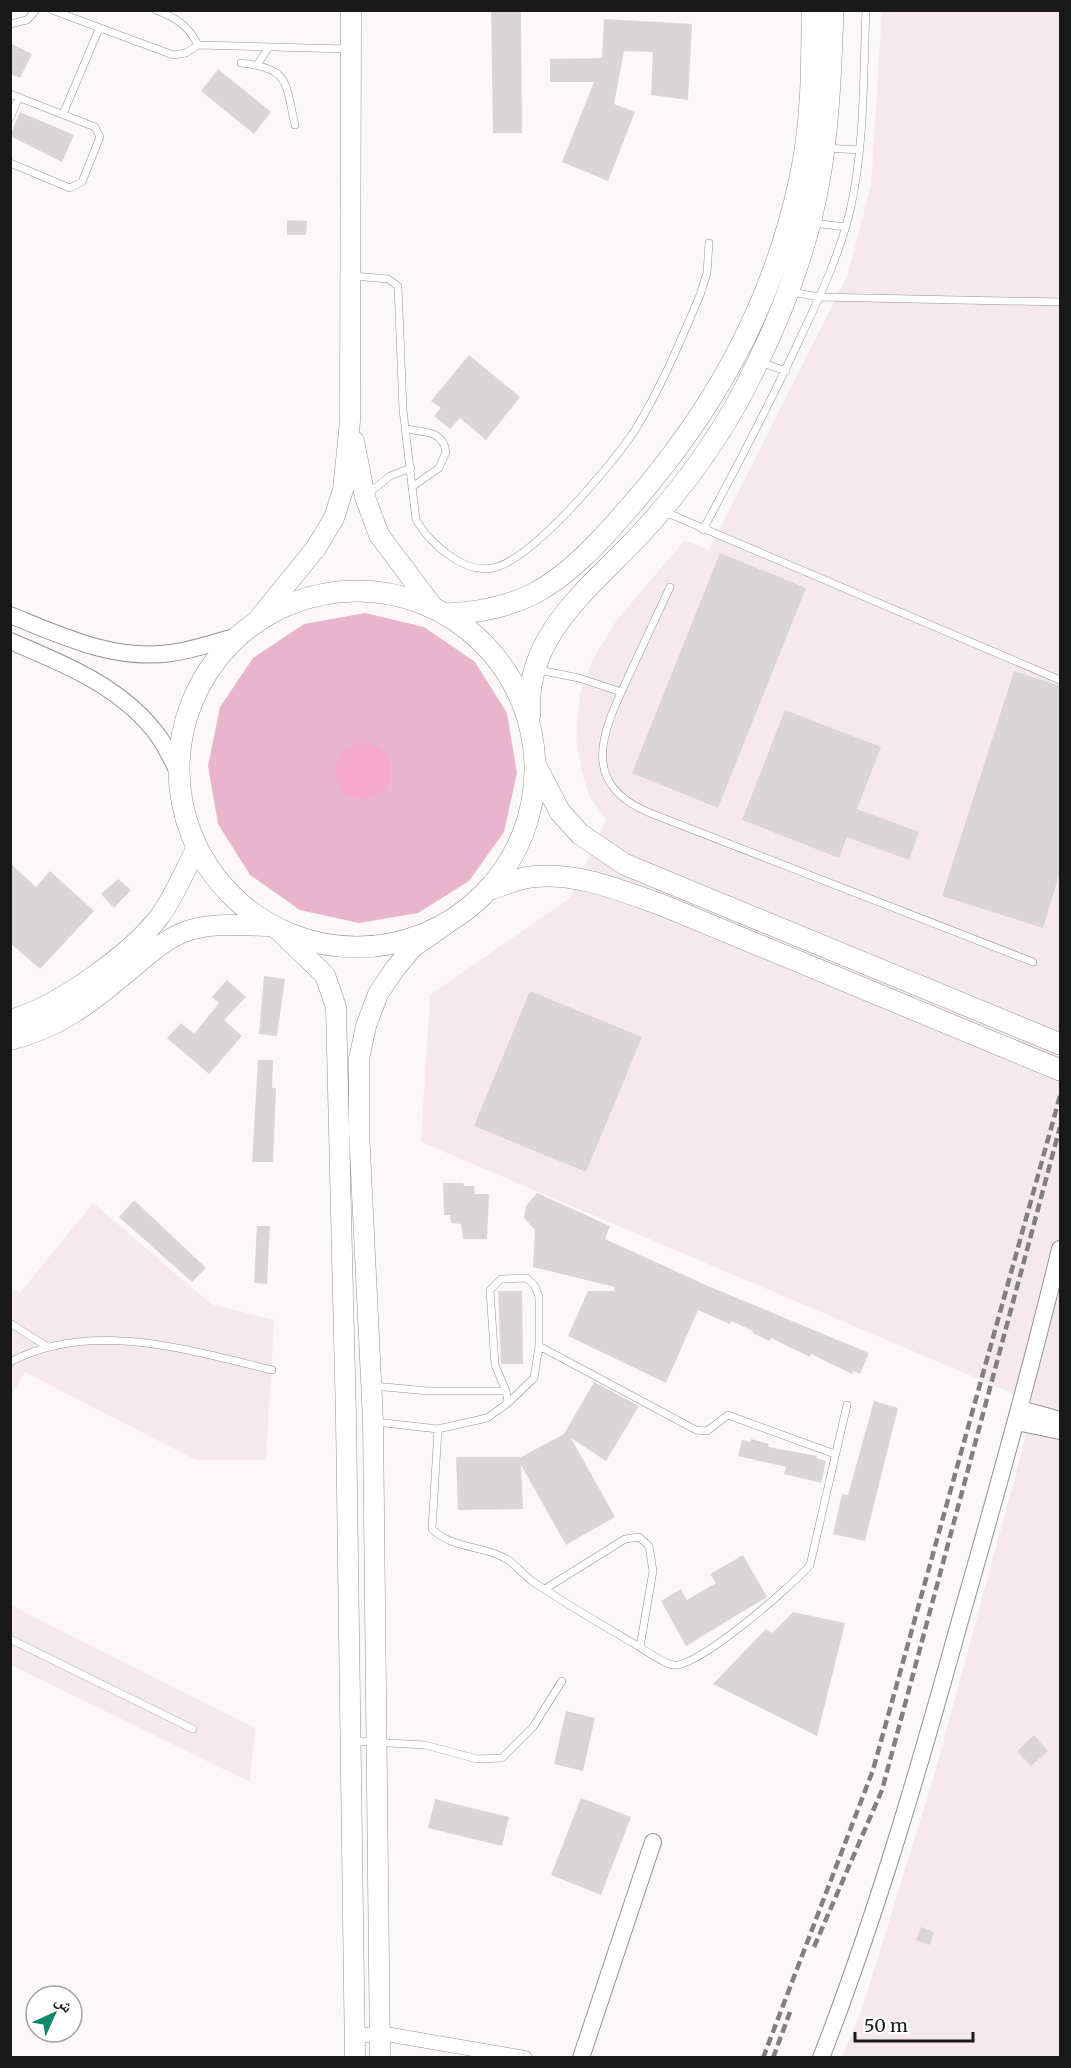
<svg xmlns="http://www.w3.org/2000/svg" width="1071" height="2068" font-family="Merriweather,'Noto Naskh Arabic',serif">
  <rect width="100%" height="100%" fill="#fcf7f9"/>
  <!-- built -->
  <path fill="#f6e9ee" d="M882,11H1060V2057H842L862,2009L934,1776L1035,1403L421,1142L430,995L570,898L606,819L589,796L581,768L576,738L580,694L593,659L616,621L685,540L709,550L848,274L871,185Z
    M93,1203L211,1304L274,1320L266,1460H196L25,1372L11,1397V1287L20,1293Z
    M10,1605L255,1728L250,1782L11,1665Z"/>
  <!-- green -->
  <path fill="#e8b5cc" d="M365,613L424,627L475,662L507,713L517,773L504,832L469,881L418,913L359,923L300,910L250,875L218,824L208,766L220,707L253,658L304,624Z"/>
  <!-- water -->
  <path fill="#f5a9cc" d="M335 771a28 28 0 1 1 56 0a28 28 0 1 1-56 0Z"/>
  <!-- building -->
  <path fill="#dad6d8" d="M491,10H521L522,133H493Z
    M604,19L692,24L688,100L651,95L653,52L624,51L614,104L635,112L608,181L562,162L594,82H550V59L602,58Z
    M10,43L32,54L20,78L10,74Z
    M218,69L271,112L254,134L201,91Z
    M20,112L74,135L62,162L10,136Z
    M287,220L307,221L306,235H287Z
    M469,355L520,397L486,440L460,418L450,429L434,416L441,408L431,401Z
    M720,553L806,588L718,808L632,773Z
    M1014,671L1060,686V872L1043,928L942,896Z
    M785,710L881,747L857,809L919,832L909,860L847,837L839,858L742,820Z
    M10,863L36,887L50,871L94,911L40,969L10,943Z
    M118,879L131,890L114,908L101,894Z
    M264,976L285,979L277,1036L259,1034Z
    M227,980L246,997L224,1020L242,1036L209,1074L167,1038L181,1023L194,1034L219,1003L212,997Z
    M530,991L642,1037L586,1172L474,1126Z
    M258,1060H273L272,1088H276L273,1162H252Z
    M443,1183H463L464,1186H474L475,1194H489L487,1239H463L461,1224L451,1223L450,1215H444Z
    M537,1193L610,1226L605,1239L708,1286L869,1353L860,1374L853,1371L852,1374L811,1354L810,1357L771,1338L770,1341L752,1333L753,1331L731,1321L730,1324L698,1310L666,1383L568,1336L588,1291H614L615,1287L533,1267L535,1230L524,1218L526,1206Z
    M134,1200L206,1268L192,1282L119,1217Z
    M257,1226H270L267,1284L254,1283Z
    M498,1291H522L523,1364H501Z
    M594,1382L639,1406L606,1461L571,1438L615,1517L566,1545L521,1465L523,1509L458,1510L456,1457H521L564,1434Z
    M874,1401L898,1408L865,1541L833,1534L842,1494L848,1495Z
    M751,1439L769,1444L768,1447L817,1456L816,1458L826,1461L821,1483L784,1474L786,1467L738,1456L742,1440L750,1442Z
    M743,1555L767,1597L686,1646L661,1601L681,1589L687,1600L716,1583L710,1574Z
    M793,1612L845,1623L817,1736L713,1684L766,1629L772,1633Z
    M566,1711L595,1718L583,1771L554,1764Z
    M1034,1735L1048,1751L1031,1766L1017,1751Z
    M581,1798L631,1817L601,1895L551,1875Z
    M435,1799L509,1817L502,1846L428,1828Z
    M921,1927L934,1932L930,1945L916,1940Z"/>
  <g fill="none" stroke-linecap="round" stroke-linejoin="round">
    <defs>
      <path id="service" d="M52,10L173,55L186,53L198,45L348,49
        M156,10C176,18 188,25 198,45
        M10,24L27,20L36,10
        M241,63C290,68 285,82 295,125
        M257,65L269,47
        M10,94L95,127L100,137L82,182L70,188L10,163
        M63,114L99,29
        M10,118L19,97
        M826,148L860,150
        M813,223L845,227
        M353,276L388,279L398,286L403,410L416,520C430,543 463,574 493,568C532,560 613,464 635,430C661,388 681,340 700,295L707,273L709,243
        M791,292L819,297L1060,302
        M760,362L786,371
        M405,429C423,432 443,430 446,452L439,468L412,487
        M369,493L390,476L411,468
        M665,512L1060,680
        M703,530C738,464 773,398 804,330C822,292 840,252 850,211C865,145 863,77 866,10
        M670,587C657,615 644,643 631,671C605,727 575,782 650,813L1033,962
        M539,670L579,678L621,692
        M10,1323L46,1346
        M539,1346L696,1430L707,1431L728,1415L832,1453
        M10,1362C90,1319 189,1350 272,1370
        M374,1386L428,1391H506
        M376,1422L438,1429L487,1418L508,1403L534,1378L539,1346V1297L535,1286L527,1278L501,1279L490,1290L495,1365L506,1391L508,1403
        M438,1429L432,1529C453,1550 488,1545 511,1562C518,1568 524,1575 532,1581C564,1603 599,1623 633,1643C644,1649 660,1662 673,1665C696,1670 793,1585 810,1565L847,1405
        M545,1589L625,1539L639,1537L649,1546L653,1571L640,1647
        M10,1639L193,1729
        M353,1741L425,1745L477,1759L502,1758L533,1727L562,1681"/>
      <path id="minor" d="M355,2037L380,2033L525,2058"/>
      <path id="tertiary" d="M10,615C62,636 114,661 171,653C194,650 216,642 238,636
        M10,641C65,664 124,688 159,737C167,748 173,762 179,774
        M1020,1409L1060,1420
        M1017,1422L1060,1431
        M581,2058L653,1842
        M821,2058C877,1914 920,1765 961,1617C996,1495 1030,1373 1060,1249"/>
      <path id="secondary" d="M354,441L365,497L379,535L433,607
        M256,622L316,548L334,518L343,490L350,421L351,10
        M276,928L325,975L336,1007L346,1418L355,2058
        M10,1020C57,1007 130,955 160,916C175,895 185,870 197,847
        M10,1040C56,1029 90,1004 125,974C145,958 164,938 190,930C215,922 246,926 272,926
        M380,2058L373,1421L359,1130V1059L366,1026L378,994L394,970L413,947L445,925"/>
      <path id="primary" d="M179 769a178 178 0 1 1 356 0a178 178 0 1 1-356 0Z
        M445,614C476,613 505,608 533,594C570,575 601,540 628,509C713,412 771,309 799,183C812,126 812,68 812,10
        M530,714C524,638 587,590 634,541C673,500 709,453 737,403C773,336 804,262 818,187C829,129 831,69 833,10
        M536,766L560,812L580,834L624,864L1060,1044
        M491,889C504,885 518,878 531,877C575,871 622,891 662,905L1060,1070"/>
    </defs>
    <!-- service casing -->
    <use href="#service" stroke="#969294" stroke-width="8"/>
    <!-- minor casing -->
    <use href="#minor" stroke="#969294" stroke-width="15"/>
    <!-- tertiary casing -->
    <use href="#tertiary" stroke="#969294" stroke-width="18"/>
    <!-- secondary casing -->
    <use href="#secondary" stroke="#969294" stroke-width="21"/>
    <!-- primary casing -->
    <use href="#primary" stroke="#969294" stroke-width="22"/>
    <!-- service -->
    <use href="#service" stroke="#fff" stroke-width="7"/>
    <!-- minor -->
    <use href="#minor" stroke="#fff" stroke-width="14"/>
    <!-- tertiary -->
    <use href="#tertiary" stroke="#fff" stroke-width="16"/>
    <!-- secondary -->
    <use href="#secondary" stroke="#fff" stroke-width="20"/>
    <!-- primary -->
    <use href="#primary" stroke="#fff" stroke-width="21"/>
    <!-- rail -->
    <path stroke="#827f80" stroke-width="4.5" stroke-dasharray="9 4.5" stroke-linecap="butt" d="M814,1947L882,1790L1060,1127
      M763,2058L873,1770L1060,1096
      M773,2058L790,2012"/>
  </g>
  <!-- border -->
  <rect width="1071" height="2068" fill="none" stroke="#1a1919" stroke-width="24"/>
  <!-- north arrow -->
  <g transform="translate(54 2014) rotate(45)"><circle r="28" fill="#ffffff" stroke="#a3a3a3" stroke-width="1.5"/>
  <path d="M0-4.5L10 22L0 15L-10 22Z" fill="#0d886a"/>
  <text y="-9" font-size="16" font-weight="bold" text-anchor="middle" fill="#1a1919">ش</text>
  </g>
  <!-- scale -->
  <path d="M855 2032v9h118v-9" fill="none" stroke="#1a1919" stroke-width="3"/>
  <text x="864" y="2032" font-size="18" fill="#1a1919" stroke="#ffffff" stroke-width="4.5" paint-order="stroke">50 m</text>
</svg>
